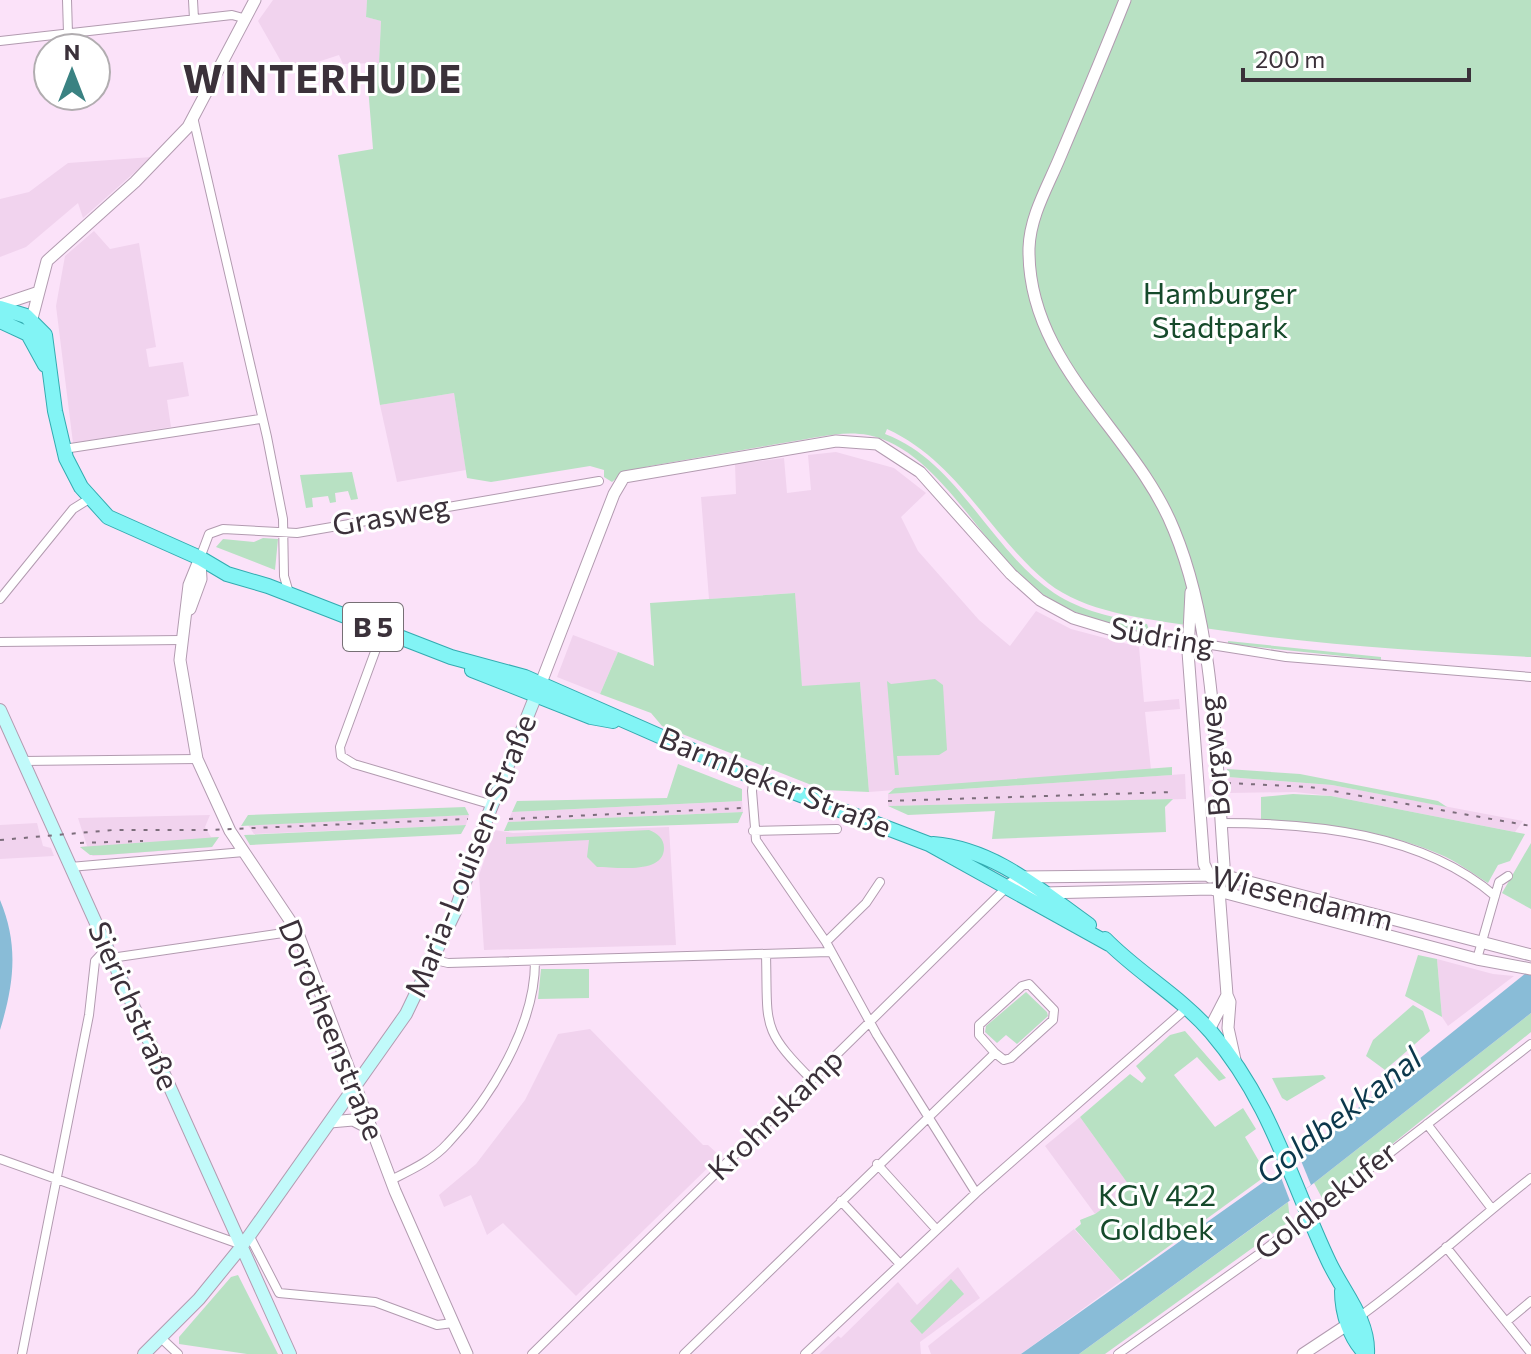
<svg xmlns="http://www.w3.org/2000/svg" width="1531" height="1354" font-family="Commissioner,sans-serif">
  <rect width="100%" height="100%" fill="#fbe2f9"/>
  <!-- built -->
  <path fill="#f1d3ee" d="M273,0H367L366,17L381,21L379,63L343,64L339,55L287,72L258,21Z
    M152,157L83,218L78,203L26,247L0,257V199L29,192L68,163Z
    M94,231L110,249L139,243L156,347L146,349L149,367L183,362L189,396L167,400L171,427L73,443L56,306L65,256Z
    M454,393L466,470L397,482L380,405Z
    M836,452L894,468L926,493L901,517L918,551L979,620L1010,646L1036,611L1071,629L1139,647L1144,702L1179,699L1180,709L1145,712L1151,770L869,792L860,682L802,687L794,593L709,599L701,497L736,494L735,464L784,458L787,493L811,490L808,455Z
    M573,635L618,652L600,694L557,677Z
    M1185,774L1186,799L888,806V794Z
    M1228,777L1332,785L1523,821L1515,832L1331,796L1295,792L1229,793Z
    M742,801L743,812L508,822L512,812Z
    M210,815L205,827L211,837H219L212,847L93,856L80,847L87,846L78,818Z
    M469,815L466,825L254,834L248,825Z
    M37,823L43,846L51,848L54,856L0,859V825Z
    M669,827L676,945L484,950L479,875L495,830L513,833Z
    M1437,959L1493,974L1514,976L1448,1026L1442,1017Z
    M590,1029L703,1145H708L720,1156L576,1296L503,1223L487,1235L471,1195L444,1207L439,1195L476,1164L525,1100L558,1034Z
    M1080,1117L1132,1189L1095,1214L1045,1146Z
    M1074,1229L1121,1281L1021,1354H931L928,1346Z
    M958,1267L980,1298L920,1342L921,1354H819L838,1336L841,1338L898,1282L917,1305Z"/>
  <!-- green -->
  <path fill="#b8e1c3" d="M367,0H1531V657C1416,651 1300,644 1186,625C1141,618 1085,612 1048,583C989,535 959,462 887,429L885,434C958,461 990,550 1054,593C1081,611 1115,618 1147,624L1149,630L1169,635C1124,630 1073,618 1037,590C982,549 939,449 868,435C843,430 814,438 789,442C743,450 697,458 650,466L624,472L612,482L604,477V470L590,466L491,482L467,478L454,393L380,405L338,155L373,149L367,74L379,63L381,21L366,17Z
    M352,472L358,499L351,500L348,491L335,493L336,502L330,503L328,496L312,498L313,507L306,508L300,475Z
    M263,538L278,539L275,570L216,547L223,539L254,542Z
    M795,593L802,686L860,682L869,792L824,790L662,726L651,713L600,694L618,652L654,666L650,603Z
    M1228,641L1381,657V660L1228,644Z
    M935,679L943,685L947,750L939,755L897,756L899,775H895L887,681L891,684Z
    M678,764L742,789V801L512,812L517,801L667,798Z
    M1172,767V775L888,794L895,788Z
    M1227,769L1300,774L1438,801L1447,807L1332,785L1228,777Z
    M1293,794L1331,796L1525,834L1510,861L1498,865L1488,883C1472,873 1456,861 1439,854C1385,831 1320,822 1261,820V797Z
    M1173,799L1165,807L1166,832L992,839L995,811L908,815L888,806Z
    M465,807L469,815L241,826L248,815Z
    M743,812L738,823L504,831L508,822Z
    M466,825L461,834L250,845L244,835Z
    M649,830C657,833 664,838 664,848C664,875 615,867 597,867L587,857L589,840L506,844V837Z
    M219,837L212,847L104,855H90L80,847Z
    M1531,843V909L1502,893Z
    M1418,955L1437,959L1442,1017L1405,996Z
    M541,969H589V998L538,999Z
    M1026,992L1047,1012L1048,1016L1017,1044L1006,1035L997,1043L985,1032L986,1026Z
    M1413,1005L1423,1011L1430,1031L1385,1070L1366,1056L1373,1040Z
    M1531,1013V1032L1323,1200L1314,1183Z
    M1185,1031L1226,1078L1219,1081L1197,1057L1174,1075L1215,1127L1243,1108L1256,1129L1245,1137L1267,1175L1121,1281L1075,1229L1081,1224L1080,1220L1095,1214L1131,1188L1080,1117L1130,1074L1142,1083L1146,1078L1136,1066L1170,1035Z
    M1323,1075L1326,1078L1287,1101L1282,1098L1272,1078Z
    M1288,1202L1290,1221L1105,1354H1079Z
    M238,1275L278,1354H247L179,1344V1337L231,1277Z
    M951,1279L964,1294L922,1334L910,1321Z"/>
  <!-- water -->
  <path fill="#89bcd7" d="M0,900C19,945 14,984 0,1030Z
    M1531,969V1013L1314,1183L1079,1354H1021L1286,1166Z"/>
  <!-- pier -->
  <path fill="#fbe2f9" d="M1297,1151L1311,1185L1290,1201L1277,1167Z"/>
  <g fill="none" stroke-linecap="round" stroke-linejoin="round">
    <defs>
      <path id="minor" d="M67,0L68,33
        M193,0L194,19
        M0,41L232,15L243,18
        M193,117L267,437L283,519L284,576L289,593
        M64,449L260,419
        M200,558L209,534L223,529L297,533L599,481
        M0,599L73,509L89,499
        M383,630L340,747L341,756L354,764L493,805
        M0,642L181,640
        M1205,644L1286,657L1531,677
        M23,761L197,759
        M754,777L752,791L756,840L826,942L877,1035L976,1193
        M1220,823C1313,823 1422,833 1495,896
        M753,831L837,829
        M70,867L244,852
        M826,942L866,903L880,882
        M766,955C768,1026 760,1028 812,1080
        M111,958L297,931
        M1477,959L1499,882L1508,876
        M435,960L448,963L829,952
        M1427,1124L1492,1209
        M0,1159L242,1245
        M877,1164L936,1229
        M391,1180C411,1170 433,1160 448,1143C491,1098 535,1025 535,962
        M841,1201L899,1263
        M249,1235L279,1293L375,1302L437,1325L453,1323
        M1446,1247L1531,1353
        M1359,1317C1419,1274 1472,1224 1531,1178
        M1506,1322L1531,1301
        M161,1338L178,1354
        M22,1354L89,1015L95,961L107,948
        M532,1354L1008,886
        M684,1354L995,1053L1004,1060L1011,1058L1053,1020L1054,1010L1029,984L1022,986L979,1025V1035L995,1053
        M805,1354L976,1193L1187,1008
        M1118,1354L1259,1254L1531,1044"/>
      <path id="tertiary" d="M1125,0C1104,53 1082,105 1060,157C1048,186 1030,216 1029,248C1027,365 1135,432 1174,530C1215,629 1216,758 1224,865L1219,890L1227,995L1209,1030
        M0,305L36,293
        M30,326L47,261L135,182L188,127L255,0
        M200,558L189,585L180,660L197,759L230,831L297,931L395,1191L467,1354
        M1191,592L1188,652L1204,864L1210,877
        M190,609L201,579L200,561
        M541,683L614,494L624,477L836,441L877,444L920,472L1011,574L1040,600L1073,618L1139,638L1205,644
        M1009,885L1021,877L1222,875L1531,955
        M1011,886L1043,893L1211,889L1477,959L1531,969
        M1227,995L1230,1002L1228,1028L1235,1060
        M330,1122L353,1120L372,1130
        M1303,1354L1353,1321"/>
      <path id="secondary" d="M0,710L290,1354
        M144,1354L199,1299L242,1246L406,1014L455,912L487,818L538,690"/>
      <path id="primary" d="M0,308L26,316L45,335L55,411L66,458L81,487L108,517L200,558L227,574L268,586L451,657L525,677L746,774L929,844L1109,944
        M0,321L28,334L45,365
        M472,670L591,717L613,721
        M933,844C995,849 1041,891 1089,925
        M1105,939C1138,973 1180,996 1211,1032C1271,1102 1290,1179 1328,1260C1342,1291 1369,1319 1367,1354
        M1342,1291C1342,1313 1350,1339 1366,1354"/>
    </defs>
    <!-- minor casing -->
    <use href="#minor" stroke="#b29bb0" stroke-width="10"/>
    <!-- tertiary casing -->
    <use href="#tertiary" stroke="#b29bb0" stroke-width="13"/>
    <!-- secondary casing -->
    <use href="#secondary" stroke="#b29bb0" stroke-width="14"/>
    <!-- primary casing -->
    <use href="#primary" stroke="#33abb0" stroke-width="16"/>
    <!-- minor -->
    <use href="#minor" stroke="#fff" stroke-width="8"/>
    <!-- tertiary -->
    <use href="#tertiary" stroke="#fff" stroke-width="11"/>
    <!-- secondary -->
    <use href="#secondary" stroke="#c1fafa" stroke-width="12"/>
    <!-- primary -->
    <use href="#primary" stroke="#82f4f5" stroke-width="14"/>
    <!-- rail -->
    <path stroke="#7c6d7b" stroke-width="2" stroke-dasharray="4 8" stroke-linecap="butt" d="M1227,783L1310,787L1531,826
      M888,801L1175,792
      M509,819L743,808
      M0,840L113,830H207L468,819
      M80,843L143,841"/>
  </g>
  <g text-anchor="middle" stroke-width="6" stroke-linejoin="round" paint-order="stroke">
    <!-- shield labels -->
    <rect fill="#fff" stroke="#766f75" stroke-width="2" x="343" y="603" width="60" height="48" rx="6"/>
    <g font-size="28" font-weight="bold" fill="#3b313a">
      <text x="373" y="637">B 5</text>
    </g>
    <!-- park labels -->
    <g font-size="30" fill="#164a2b" stroke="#fff">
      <text x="1220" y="304">Hamburger<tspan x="1220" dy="34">Stadtpark</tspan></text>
      <text x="1157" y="1206">KGV 422<tspan x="1157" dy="34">Goldbek</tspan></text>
    </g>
    <!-- street labels -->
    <g font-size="30" fill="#3b313a" stroke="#fff">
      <text transform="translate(391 516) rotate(-10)" y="10">Grasweg</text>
      <text transform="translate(1162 637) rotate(10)" y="10">Südring</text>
      <text transform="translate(1215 756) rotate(-95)" y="10">Borgweg</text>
      <text transform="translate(775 783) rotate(22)" y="10">Barmbeker Straße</text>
      <text transform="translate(471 856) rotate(-68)" y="10">Maria-Louisen-Straße</text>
      <text transform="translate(1302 899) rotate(14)" y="10">Wiesendamm</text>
      <text transform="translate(133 1006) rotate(66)" y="10">Sierichstraße</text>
      <text transform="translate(331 1030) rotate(68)" y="10">Dorotheenstraße</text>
      <text transform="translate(776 1115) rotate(-44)" y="10">Krohnskamp</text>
      <text transform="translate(1326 1201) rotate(-38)" y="10">Goldbekufer</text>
    </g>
    <!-- water labels -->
    <g font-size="32" font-style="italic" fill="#0c384c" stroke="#fff">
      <text transform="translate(1339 1116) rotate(-38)" y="11">Goldbekkanal</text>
    </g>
    <!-- district labels -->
    <g font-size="38" font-weight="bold" letter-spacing="2" fill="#3b313a" stroke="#fff">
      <text x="323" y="93">WINTERHUDE</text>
    </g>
  </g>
  <!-- north arrow -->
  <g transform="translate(72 72)"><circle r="38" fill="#ffffff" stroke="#b1adb0" stroke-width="2"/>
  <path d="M0-6L14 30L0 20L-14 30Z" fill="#3a8282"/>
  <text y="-12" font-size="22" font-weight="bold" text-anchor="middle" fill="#3b313a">N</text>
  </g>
  <!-- scale -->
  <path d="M1243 68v12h226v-12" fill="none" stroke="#3b313a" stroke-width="4"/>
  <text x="1255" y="68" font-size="24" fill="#3b313a" stroke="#ffffff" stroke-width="6" paint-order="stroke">200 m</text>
</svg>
